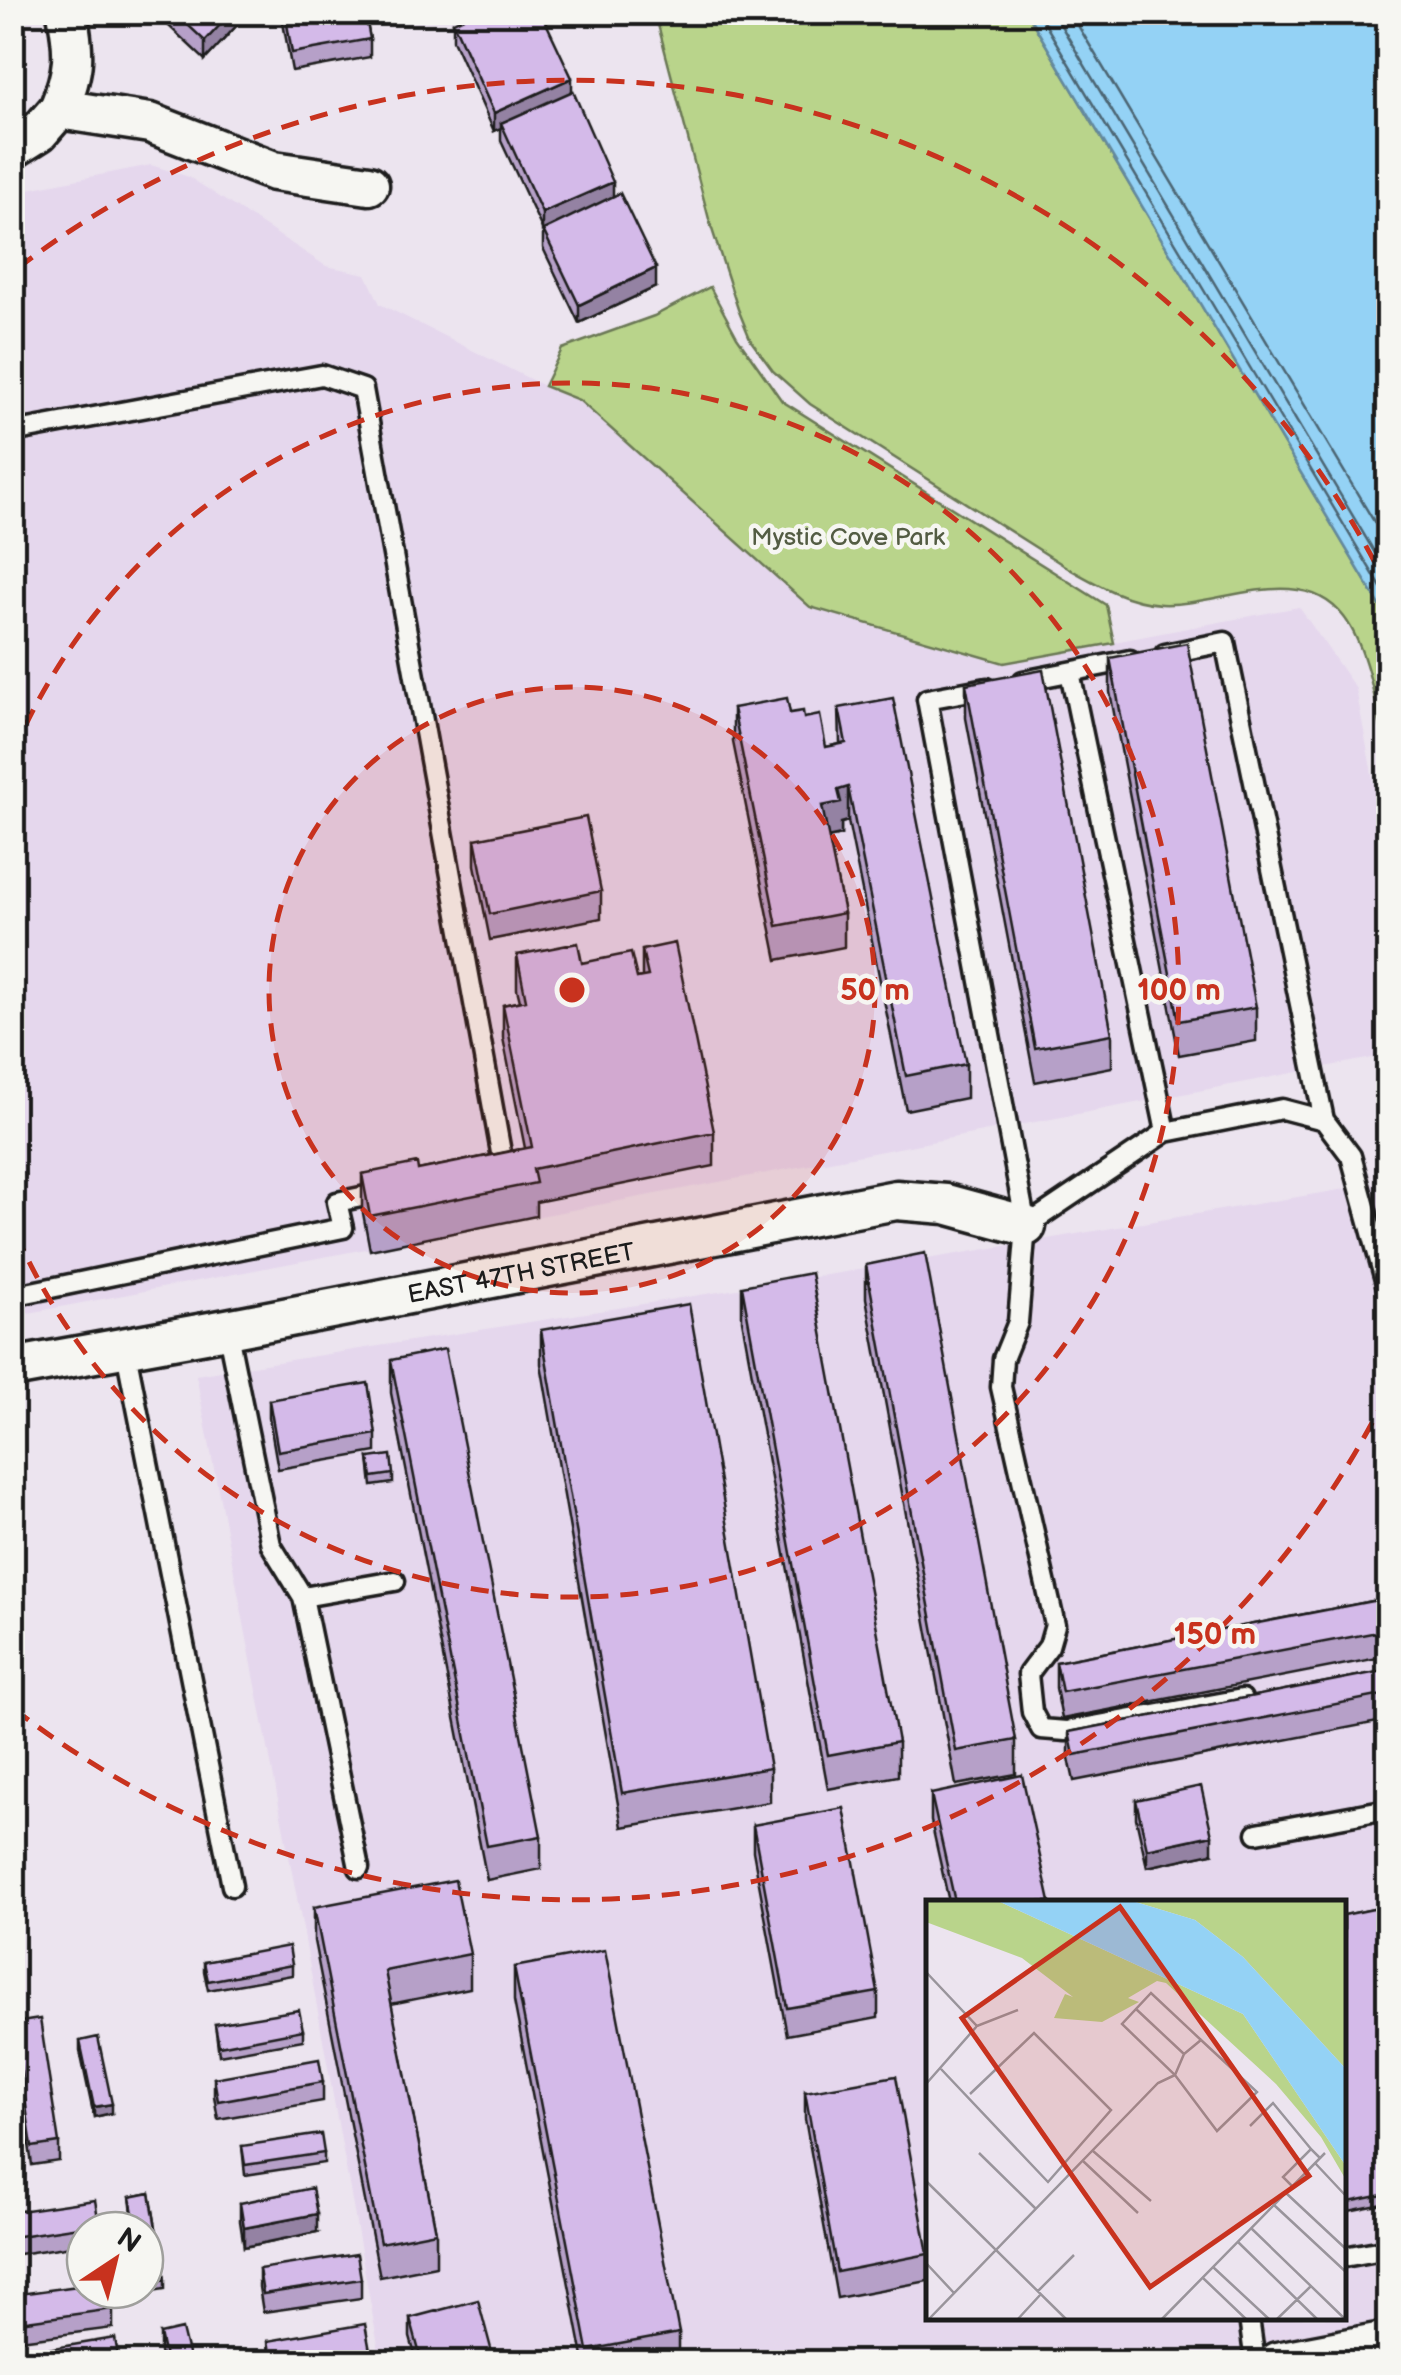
<svg xmlns="http://www.w3.org/2000/svg" width="1401" height="2375" font-family="'Balsamiq Sans',sans-serif">
  <rect width="100%" height="100%" fill="#ece4ef"/>
  <filter id="ink" filterUnits="userSpaceOnUse"><feTurbulence type="fractalNoise" baseFrequency=".01" numOctaves="2"/><feDisplacementMap in="SourceGraphic" scale="20" xChannelSelector="R" yChannelSelector="G"/><feConvolveMatrix kernelMatrix="1 2 1 2 8 2 1 2 1" color-interpolation-filters="sRGB"/></filter>
  <g filter="url(#ink)">
    <!-- built -->
    <path fill="#e5d7ed" fill-rule="evenodd" d="M151,165L189,177L326,266L366,274L380,304L544,386L579,400L810,607L1004,663L1299,607L1356,689L1388,859V1055L13,1316V192Z
      M1381,1183L1388,1204V2362H381L303,1929L196,1375L927,1259ZM928,1902H1344V2318H928Z"/>
    <!-- green -->
    <path fill="#b9d48b" stroke="#6a7854" stroke-width="2.5" d="M655,13H1027L1388,619V764C1379,722 1370,651 1344,617C1301,560 1220,607 1161,604C1127,602 1098,585 1068,568L810,404L773,371L751,341L738,309L710,223Z
      M710,287L737,337L782,401L1106,605L1114,643L1004,663L810,607L579,400L544,386L562,349L654,316Z"/>
    <!-- water -->
    <path fill="#94d2f5" stroke="#64899e" stroke-width="2.5" d="M1027,13H1388V619Z"/>
    <g fill="none" stroke-linecap="round" stroke-linejoin="round">
      <!-- shore -->
      <path stroke="#4c6573" stroke-width="2.5" d="M1038,12L1388,599
        M1053,12L1388,575
        M1070,12L1388,545"/>
      <defs>
        <path id="lane" d="M12,432L322,375L363,389L504,1169L499,1170
          M1165,654L1225,642L1324,1120
          M1070,672L1166,1132
          M1023,681L1130,660
          M987,688L927,699L1026,1226L1018,1322L1003,1359L1001,1387L1055,1625L1049,1646L1028,1674L1032,1712L1041,1729L1066,1731L1242,1699
          M1026,1226L1166,1132L1282,1109L1324,1120L1351,1156L1388,1291
          M12,1296L343,1228L337,1202L385,1192
          M227,1329L271,1545L303,1597L359,1868
          M125,1347L232,1886
          M303,1597L395,1581
          M1257,1833L1388,1809
          M1344,2257L1388,2249
          M1249,2318L1255,2362"/>
        <g id="street">
          <path d="M67,12C75,54 75,69 59,109L150,123L274,171L369,185"/>
          <path d="M12,149L39,132L59,109"/>
          <path id="s1" d="M12,1368L227,1329L896,1200L946,1204L1026,1226"/>
          <path d="M1277,2362L1388,2341"/>
        </g>
      </defs>
      <!-- lane casing -->
      <use href="#lane" stroke="#1c1c1c" stroke-width="25"/>
      <!-- street casing -->
      <use href="#street" stroke="#1c1c1c" stroke-width="45"/>
      <!-- lane -->
      <use href="#lane" stroke="#f6f6f2" stroke-width="18"/>
      <!-- street -->
      <use href="#street" stroke="#f6f6f2" stroke-width="38"/>
    </g>
    <!-- wall -->
    <path fill="#b6a0c8" stroke="#1c1c1c" stroke-width="2.5" d="M154,12H249L205,60Z
      M281,12H365L370,39V57L292,71Z
      M453,22L572,92L613,196L656,287L579,323L543,248V231L501,141V128L494,131L453,40Z
      M1110,658L1256,1007V1041L1179,1055L1110,692Z
      M966,684L1112,1034V1067L1035,1082L966,718Z
      M733,708L790,713L804,718L826,747L840,744L839,708L966,1064V1098L906,1110L848,821L841,823V835L828,838L844,913V947L777,960L733,742Z
      M475,839L601,891V918L490,940L475,865Z
      M642,950L714,1132V1166L536,1202V1216L370,1250L362,1208V1174L418,1170L525,1148L503,1038V1005L520,1001L517,989V955L582,963L637,978L642,977Z
      M866,1265L1016,1740V1774L956,1785L866,1298Z
      M742,1286L898,1742V1776L828,1789L742,1320Z
      M541,1330L770,1768V1802L622,1827L541,1364Z
      M391,1360L541,1836V1869L487,1880L391,1393Z
      M269,1400L376,1434V1452L278,1469L269,1418Z
      M369,1458L393,1474V1483L372,1486Z
      M1388,1598V1656L1062,1719L1056,1688V1662Z
      M1388,1670V1720L1074,1781L1069,1758V1732Z
      M931,1794L1050,1902H949L931,1821Z
      M1136,1800L1212,1853L1147,1867L1136,1818Z
      M753,1825L878,1992V2018L787,2035L753,1851Z
      M1388,1906V2203L1344,2212V1915Z
      M314,1907L470,1954V1988L391,2004L436,2232V2266L380,2277L314,1941Z
      M204,1962L292,1965V1975L208,1990L204,1971Z
      M514,1967L679,2333V2362H584L514,2001Z
      M14,2023L59,2143V2161L32,2165L14,2041Z
      M215,2024L303,2030V2040L219,2055Z
      M80,2041L112,2113L94,2117L80,2051Z
      M214,2078L323,2082V2101L218,2119L214,2096Z
      M805,2092L928,2254V2281L837,2298L805,2119Z
      M242,2146L324,2153V2163L245,2175Z
      M150,2193L165,2280V2289L145,2292V2230H134L130,2197Z
      M240,2203L317,2232L244,2247L240,2221Z
      M12,2212L99,2224V2230H85V2244L12,2255Z
      M259,2269L361,2279V2298L263,2312L259,2287Z
      M12,2295L113,2309V2328L12,2341Z
      M410,2318L493,2362H417L410,2337Z
      M160,2334L190,2362H162L160,2352Z
      M268,2341L370,2351V2362H269Z"/>
    <!-- shaded-wall -->
    <path fill="#9482a3" stroke="#1c1c1c" stroke-width="2.5" d="M232,12H249L205,60V41Z
      M572,78V96L501,123V128L494,131V113Z
      M613,182V200L542,231V213Z
      M656,268V287L579,323V305Z
      M848,787V821L841,823V835L822,839V806L838,790Z
      M1212,1835V1853L1147,1867V1849Z
      M112,2104V2113L94,2117V2107Z
      M317,2214V2232L244,2247V2228Z
      M493,2356V2362H471Z"/>
    <!-- building -->
    <path fill="#d4bae9" stroke="#1c1c1c" stroke-width="2.5" d="M174,12H232L205,41Z
      M285,12H365L370,39L292,53Z
      M474,12H541L572,78L494,113L453,22Z
      M573,91L613,182L542,213L501,123Z
      M620,193L656,268L579,305L543,230Z
      M1187,643L1256,1007L1179,1021L1110,658Z
      M1043,670L1112,1034L1035,1048L966,684Z
      M787,698L790,713L803,711L804,718L820,715L826,747L846,743L839,708L893,698L966,1064L906,1076L848,787L838,790L841,802L822,806L844,913L777,926L733,708Z
      M586,817L601,891L490,914L475,839Z
      M578,943L582,963L631,953L637,978L648,976L642,950L675,943L714,1132L533,1169L536,1183L370,1216L362,1174L417,1163L418,1170L532,1147L503,1005L526,1000L517,955Z
      M925,1253L1016,1740L956,1751L866,1265Z
      M811,1273L898,1742L828,1755L742,1286Z
      M689,1304L770,1768L622,1793L541,1330Z
      M445,1349L541,1836L487,1846L391,1360Z
      M368,1383L376,1434L278,1451L269,1400Z
      M391,1455L393,1474L372,1477L369,1458Z
      M1388,1598V1630L1062,1692L1056,1662Z
      M1388,1670V1694L1074,1755L1069,1732Z
      M1022,1775L1050,1902H955L931,1794Z
      M1201,1786L1212,1835L1147,1849L1136,1800Z
      M844,1808L878,1992L787,2008L753,1825Z
      M455,1880L470,1954L385,1971L436,2232L380,2243L314,1907Z
      M1388,1906V2194L1344,2203V1915Z
      M289,1946L292,1965L208,1981L204,1962Z
      M605,1950L679,2333L588,2350L514,1967Z
      M299,2010L303,2030L219,2046L215,2024Z
      M40,2019L59,2143L32,2147L14,2023Z
      M98,2037L112,2104L94,2107L80,2041Z
      M319,2059L323,2082L218,2101L214,2078Z
      M896,2076L928,2254L837,2272L805,2092Z
      M321,2134L324,2153L245,2165L242,2146Z
      M312,2188L317,2214L244,2228L240,2203Z
      M150,2193L165,2280L145,2283V2230H136L130,2197Z
      M95,2200L99,2224L12,2237V2212Z
      M357,2254L361,2279L263,2294L259,2269Z
      M85,2285V2290H110L113,2309L12,2323V2295Z
      M478,2300L493,2356L471,2362H422L410,2318Z
      M365,2324L370,2351L303,2362H272L268,2341Z
      M182,2329L190,2362H166L160,2334Z
      M115,2338L119,2362H12V2355Z"/>
  </g>
  <!-- distance rings -->
  <circle cx="572" cy="990" r="303" fill="#c8321e" fill-opacity=".12"/>
  <g fill="none" stroke="#c8321e" stroke-width="5" stroke-dasharray="18 12">
    <circle cx="572" cy="990" r="303"/>
    <path d="M13 753A607 607 0 1 1 13 1227"/>
    <path d="M1386 1396A910 910 0 0 1 18 1712M18 268A910 910 0 0 1 1386 584"/>
  </g>
  <g text-anchor="middle" stroke-width="9" stroke-linejoin="round" paint-order="stroke">
    <!-- park labels -->
    <g font-size="25" fill="#535c43" stroke="#f6f6f2">
      <text x="848" y="545">Mystic Cove Park</text>
    </g>
    <!-- street labels -->
    <g font-size="25" fill="#1c1c1c" stroke="#f6f6f2">
      <text dy="9" stroke="none"><textPath href="#s1" startOffset="518">EAST 47TH STREET</textPath></text>
    </g>
  </g>
  <!-- overview -->
  <g transform="translate(926 1900)">
    <rect width="420" height="420" fill="#ece4ef"/>
    <path d="M0,0H70L317,114L420,266V280L395,237L350,184L240,83L231,81L202,98L213,102L176,122L128,118L139,94L147,97L96,58L0,22ZM203,0H420V169L317,57L269,20Z" fill="#b9d48b"/>
    <path d="M70,0H203L269,20L317,57L420,169V266L317,114Z" fill="#94d2f5"/>
    <path fill="none" stroke="#99949b" stroke-width="2.5" d="M0,72L51,126L92,110M210,109L258,154M15,169L122,282L185,210L108,133L44,194M249,175L258,154L275,140L331,192L291,231L249,175L196,124L225,93L275,140M0,184L51,126M324,226L347,203L385,249M167,251L225,301M53,253L110,309M157,261L212,313M389,263L420,296M0,281L141,420M366,286L357,277L385,249L394,258M360,293L420,349M348,305L420,372M325,328L420,420M312,342L392,420M0,363L28,393M287,367L344,420M277,378L321,420M112,391L148,355M2,420L232,183L249,175M91,420L115,394M235,420L399,253M350,420L385,386"/>
    <path fill="#c8321e" fill-opacity="0.15" stroke="#c8321e" stroke-width="5" d="M194,7L383,276L224,387L36,118Z"/>
    <rect width="420" height="420" fill="none" stroke="#1c1c1c" stroke-width="5"/>
  </g>
  <circle cx="572" cy="990" r="15" fill="#c8321e" stroke="#f6f6f2" stroke-width="5"/>
  <g font-size="30" text-anchor="middle" font-weight="bold" fill="#c8321e" stroke="#f6f6f2" stroke-width="9" stroke-linejoin="round" paint-order="stroke">
    <text x="875" y="1000">50 m</text>
    <text x="1179" y="1000">100 m</text>
    <text x="1215" y="1644">150 m</text>
  </g>
  <!-- margin -->
  <rect width="1401" height="2375" fill="none" stroke="#f6f6f2" stroke-width="50"/>
  <rect x="25" y="25" width="1351" height="2325" fill="none" stroke="#1c1c1c" stroke-width="4" filter="url(#ink)"/>
  <!-- north arrow -->
  <g transform="translate(115 2260) rotate(35)"><circle r="48" fill="#f6f6f2" stroke="#9f9f9c" stroke-width="2.5"/>
  <path d="M0-8L18 38L0 25L-18 38Z" fill="#c8321e"/>
  <text y="-15" font-size="28" font-weight="bold" text-anchor="middle" fill="#1c1c1c">N</text>
  </g>
</svg>
